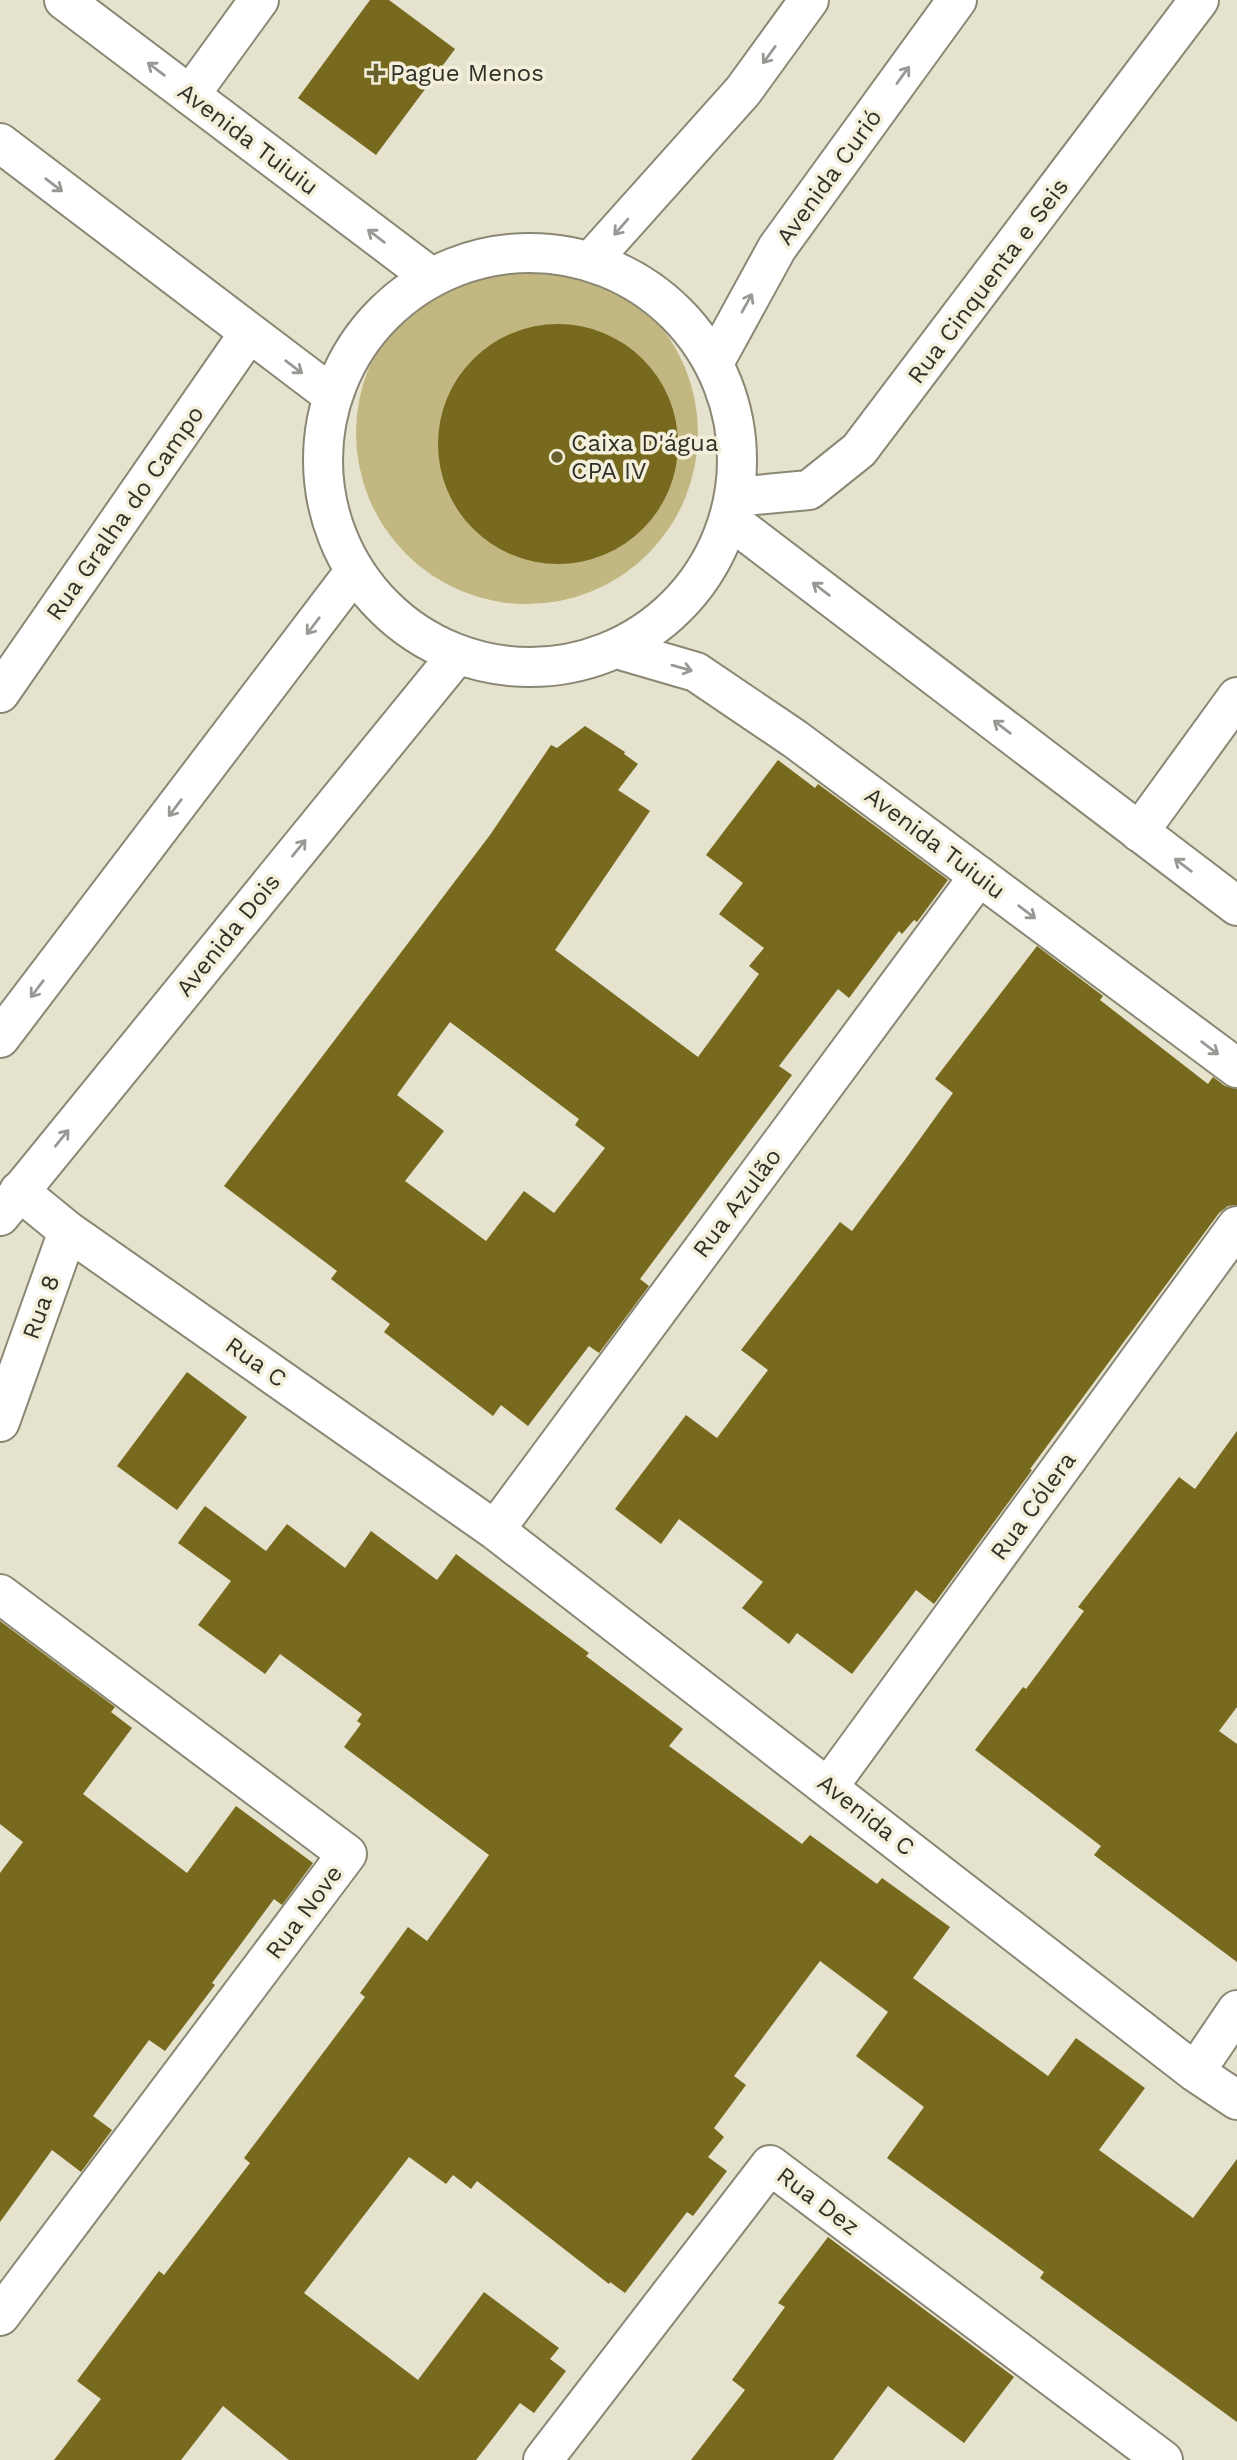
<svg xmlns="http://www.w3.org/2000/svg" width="1237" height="2460" font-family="'Work Sans',sans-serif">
  <rect width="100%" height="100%" fill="#e5e2cd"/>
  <!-- green -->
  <path fill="#c2b781" d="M356 433a171 171 0 1 1 342 0a171 171 0 1 1-342 0Z"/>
  <!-- building -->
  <path fill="#77691e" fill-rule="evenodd" d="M370,0H389L455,49L376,155L298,98Z
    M438 444a120 120 0 1 1 240 0a120 120 0 1 1-240 0Z
    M585,726L625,752L624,754L638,764L618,790L650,811L555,950L698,1057L759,974L749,966L764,948L719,914L743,883L706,855L778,760L815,788L818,784L948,880L917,922L914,920L902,934L899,931L849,998L838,989L779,1066L792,1075L640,1279L649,1286L599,1353L589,1346L528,1426L501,1405L493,1416L384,1332L390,1324L331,1279L337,1271L224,1186L490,835L551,745L557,748ZM450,1022L579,1119L575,1125L605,1148L554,1213L524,1191L486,1241L405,1181L444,1131L397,1095Z
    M1037,946L1103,996L1100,1000L1208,1084L1213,1077L1225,1086L1237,1089V1205L1228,1206L1219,1213L1030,1469L1032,1470L934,1604L916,1590L852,1674L797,1633L789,1644L742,1608L763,1582L679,1519L661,1544L615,1509L686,1415L717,1438L768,1370L741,1350L840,1222L852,1231L904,1161L953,1093L935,1079Z
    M187,1372L247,1417L177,1510L117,1466Z
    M1237,1431V1707L1219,1731L1237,1744V1962L1094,1855L1101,1846L975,1750L1023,1687L1026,1689L1084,1611L1078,1607L1179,1477L1195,1489Z
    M205,1506L266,1551L287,1524L345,1568L371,1531L437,1580L456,1554L589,1653L586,1656L683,1729L669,1746L802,1844L810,1835L877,1884L882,1878L950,1927L913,1978L1048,2076L1076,2038L1145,2088L1099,2150L1193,2218L1237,2159V2422L1040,2278L1044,2272L887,2158L924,2107L856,2056L888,2012L820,1961L734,2076L746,2085L714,2128L724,2137L708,2157L727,2171L693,2216L687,2212L625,2293L610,2282L609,2284L477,2181L471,2189L453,2175L446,2184L409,2157L304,2293L418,2380L484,2292L559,2348L550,2359L566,2371L534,2413L520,2403L476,2460H289L223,2406L181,2460H54L101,2399L77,2381L159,2271L164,2275L250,2163L244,2158L365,1997L360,1993L408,1927L427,1941L489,1855L344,1747L361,1724L357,1721L362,1714L280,1654L265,1674L198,1625L231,1581L178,1543Z
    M0,1621L115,1707L111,1712L132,1728L83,1794L187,1873L236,1806L313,1863L282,1905L274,1899L212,1983L215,1985L165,2051L149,2040L93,2116L112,2130L81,2172L52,2150L0,2222V1873L23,1842L0,1824Z
    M828,2237L1014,2377L964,2443L888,2386L833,2460H691L745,2390L732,2380L785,2307L778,2303Z"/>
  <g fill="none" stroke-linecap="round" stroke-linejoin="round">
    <defs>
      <path id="minor" d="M190,95L259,0
        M735,497L809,490L859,450L1199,0
        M0,693L249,333
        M1139,832L1237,697
        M19,1191L68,1231L495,1530L1195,2072L1237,2100
        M0,1422L68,1231
        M495,1530L979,876
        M0,1594L347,1854L0,2316
        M829,1786L1237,1226
        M1195,2072L1237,2010
        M543,2460L770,2165L1163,2460"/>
      <path id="secondary" d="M64,0L431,277
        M0,143L332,395
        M323 460a207 207 0 1 1 414 0a207 207 0 1 1-414 0Z
        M590,262L743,91L809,0
        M714,363L777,248L957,0
        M730,520L1237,906
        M617,649L696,672L795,739L1237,1068
        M0,1038L354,572
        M0,1216L457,655"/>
    </defs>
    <!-- minor casing -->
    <use href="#minor" stroke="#8a8774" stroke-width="42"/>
    <!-- secondary casing -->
    <use href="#secondary" stroke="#8a8774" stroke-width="42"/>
    <!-- minor -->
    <use href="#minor" stroke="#fff" stroke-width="38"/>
    <!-- secondary -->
    <use href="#secondary" stroke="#fff" stroke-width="38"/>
  </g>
  <!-- one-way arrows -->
  <defs><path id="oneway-shaft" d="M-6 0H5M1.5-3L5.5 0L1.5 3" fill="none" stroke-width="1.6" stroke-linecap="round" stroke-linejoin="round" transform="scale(1.75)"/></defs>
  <g stroke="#989894">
    <use href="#oneway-shaft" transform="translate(769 55) rotate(126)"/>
    <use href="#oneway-shaft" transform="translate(156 69) rotate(-143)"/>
    <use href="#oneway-shaft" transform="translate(903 75) rotate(-54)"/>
    <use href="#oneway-shaft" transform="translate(54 185) rotate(37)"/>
    <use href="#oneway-shaft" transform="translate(621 227) rotate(131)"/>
    <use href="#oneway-shaft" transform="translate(376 236) rotate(-143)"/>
    <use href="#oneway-shaft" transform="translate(747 303) rotate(-61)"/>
    <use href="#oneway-shaft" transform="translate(294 367) rotate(37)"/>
    <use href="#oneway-shaft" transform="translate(821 589) rotate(-143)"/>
    <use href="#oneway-shaft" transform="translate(313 626) rotate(127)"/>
    <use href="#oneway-shaft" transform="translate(682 668) rotate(16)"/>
    <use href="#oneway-shaft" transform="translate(1002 727) rotate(-143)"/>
    <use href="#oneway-shaft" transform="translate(175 808) rotate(127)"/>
    <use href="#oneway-shaft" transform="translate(299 848) rotate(-51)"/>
    <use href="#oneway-shaft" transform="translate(1183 865) rotate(-143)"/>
    <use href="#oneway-shaft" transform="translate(1027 912) rotate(37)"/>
    <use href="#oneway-shaft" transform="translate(37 989) rotate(127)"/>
    <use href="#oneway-shaft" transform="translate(1210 1048) rotate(37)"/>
    <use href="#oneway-shaft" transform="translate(62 1138) rotate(-51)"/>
  </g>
  <!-- markers -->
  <g fill="#6a602d" stroke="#f3efda" stroke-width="2.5">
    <path d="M372.5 62.5h7v7h7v7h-7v7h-7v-7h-7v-7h7z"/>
    <circle cx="557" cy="457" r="7"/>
  </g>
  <g text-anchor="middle" stroke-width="7" stroke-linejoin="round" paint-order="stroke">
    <!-- poi labels -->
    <g font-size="24" fill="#323129" stroke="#f3efda" text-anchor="start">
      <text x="390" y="81">Pague Menos</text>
      <text x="571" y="451">Caixa D'água<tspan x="571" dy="28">CPA IV</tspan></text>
    </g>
    <!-- street labels -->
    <g font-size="24" fill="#323129" stroke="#f3efda">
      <text transform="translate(248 139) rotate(37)" y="8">Avenida Tuiuiu</text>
      <text transform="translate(829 177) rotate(-54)" y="8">Avenida Curió</text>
      <text transform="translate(988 281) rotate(-53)" y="8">Rua Cinquenta e Seis</text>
      <text transform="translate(125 513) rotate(-55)" y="8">Rua Gralha do Campo</text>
      <text transform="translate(935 843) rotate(37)" y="8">Avenida Tuiuiu</text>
      <text transform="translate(228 935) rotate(-51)" y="8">Avenida Dois</text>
      <text transform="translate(737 1203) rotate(-53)" y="8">Rua Azulão</text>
      <text transform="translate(41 1307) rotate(-70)" y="8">Rua 8</text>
      <text transform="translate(256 1362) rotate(35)" y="8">Rua C</text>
      <text transform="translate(1033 1506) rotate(-54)" y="8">Rua Cólera</text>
      <text transform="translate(866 1815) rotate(38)" y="8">Avenida C</text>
      <text transform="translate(304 1912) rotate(-53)" y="8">Rua Nove</text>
      <text transform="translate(818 2201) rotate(37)" y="8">Rua Dez</text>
    </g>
  </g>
</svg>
